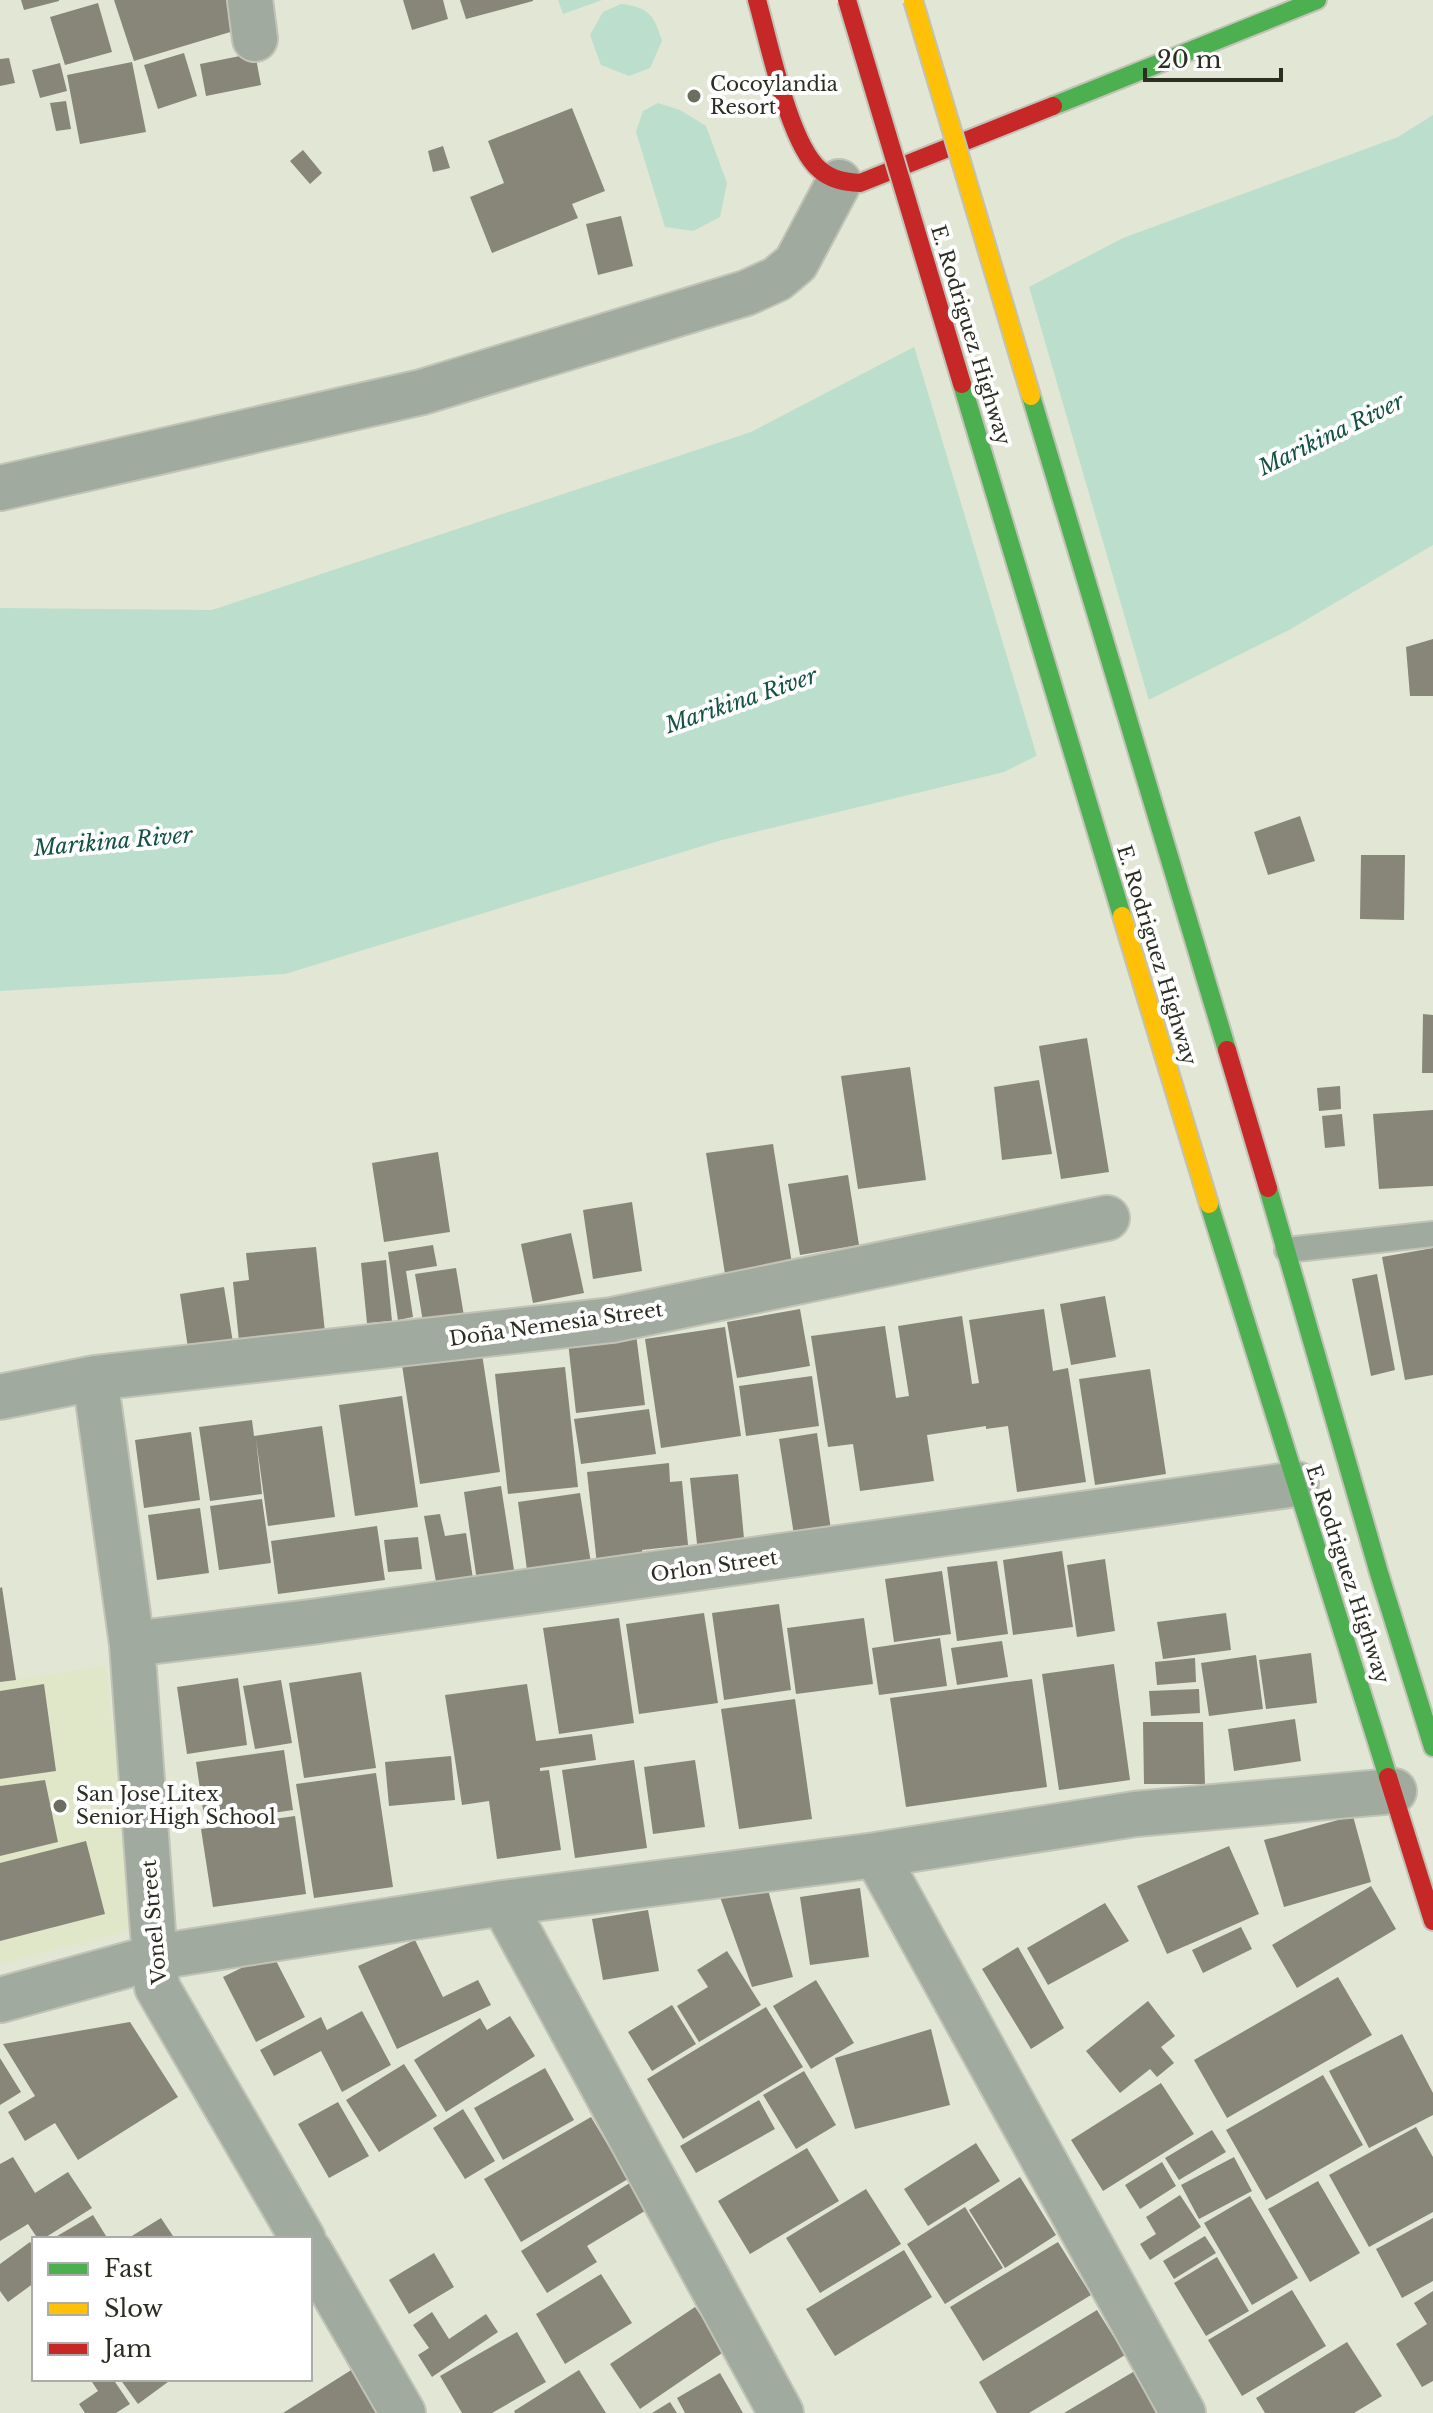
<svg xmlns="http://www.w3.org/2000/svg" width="1433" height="2413" font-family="'Libre Baskerville',serif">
  <rect width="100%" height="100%" fill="#e2e6d4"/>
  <!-- built -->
  <path fill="#e0e7c8" d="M106,1665L134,1930L0,1964V1682Z"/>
  <!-- water -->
  <path fill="#bcdecd" d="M558,0H602L563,14Z
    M621,4C649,7 654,15 662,41L650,68L629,76L601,65L590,35L603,12Z
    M658,103L680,110L706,126L727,183L720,217L693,231L665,227L636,132L643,111Z
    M1433,115V545L1289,630L1004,772L722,840L285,974L0,991V608L212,610L751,432L1123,238L1398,137Z"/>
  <!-- pier -->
  <path fill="#e2e6d4" d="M1028,283L1150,704L1038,760L913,343Z"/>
  <!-- building -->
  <path fill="#878678" d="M21,0H59V1L24,10Z
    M114,0H238L247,27L134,61Z
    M403,0H443L448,19L412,30Z
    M460,0H533V1L466,19Z
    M98,3L112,52L65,65L50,17Z
    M184,53L197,96L158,109L144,65Z
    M255,53L261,85L206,96L200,64Z
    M9,58L15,83L0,86V59Z
    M132,62L146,132L80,144L67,75Z
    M60,63L67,91L40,98L32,70Z
    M66,101L71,129L56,131L50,103Z
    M572,108L605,191L572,204L578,218L492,253L470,197L504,183L488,141Z
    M443,146L450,168L433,172L428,151Z
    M303,150L322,173L310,184L290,161Z
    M621,216L633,266L598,275L586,224Z
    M1433,639V696H1410L1406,647Z
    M1300,816L1315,861L1268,875L1254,832Z
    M1361,855H1405L1404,920L1360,919Z
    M1423,1014L1433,1015V1073H1422Z
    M1087,1038L1109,1172L1061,1179L1039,1046Z
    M910,1067L926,1180L858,1189L841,1076Z
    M1039,1080L1052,1154L1002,1160L994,1087Z
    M1340,1086L1341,1109L1319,1111L1317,1088Z
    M1433,1110V1186L1379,1189L1373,1114Z
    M1342,1114L1345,1146L1325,1148L1322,1116Z
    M773,1144L792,1264L725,1274L706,1153Z
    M438,1152L450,1232L384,1242L372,1163Z
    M848,1175L859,1245L800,1255L788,1184Z
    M632,1202L642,1271L593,1279L583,1210Z
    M571,1233L584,1293L533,1303L521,1244Z
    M433,1245L437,1266L406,1271L413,1317L398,1320L388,1252Z
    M316,1247L325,1332L239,1341L233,1282L249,1280L246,1253Z
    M1433,1248V1375L1405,1380L1382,1257Z
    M386,1260L392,1321L367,1323L361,1263Z
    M456,1268L464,1316L423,1322L415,1274Z
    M1377,1274L1395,1370L1371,1376L1352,1279Z
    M224,1287L235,1355L190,1362L180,1294Z
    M1105,1296L1116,1357L1071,1365L1060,1304Z
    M800,1309L810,1366L737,1378L727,1322Z
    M1044,1309L1053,1371L1068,1368L1086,1482L1017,1492L1008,1426L986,1429V1426L927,1435L934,1481L860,1491L853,1444L828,1447L811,1336L885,1326L896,1398L909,1396L898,1326L962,1316L972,1384L979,1383L969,1320Z
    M725,1327L741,1436L661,1448L645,1339Z
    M636,1334L645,1405L576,1413L568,1342Z
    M482,1354L500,1472L420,1484L402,1365Z
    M565,1367L578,1487L508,1494L495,1374Z
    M1150,1369L1166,1474L1095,1485L1079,1379Z
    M812,1376L819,1426L746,1436L739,1386Z
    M402,1396L418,1507L355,1516L339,1405Z
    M649,1409L656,1454L581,1464L574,1419Z
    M252,1420L254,1436L322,1426L335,1517L268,1526L256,1439L262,1494L210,1501L199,1427Z
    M191,1432L200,1500L144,1508L135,1440Z
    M817,1433L831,1530L794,1535L779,1439Z
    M669,1463L670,1482L682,1481L688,1545L642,1550L645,1570L598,1574L587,1472Z
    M738,1474L745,1549L698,1553L690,1478Z
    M501,1486L516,1583L478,1588L464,1492Z
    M580,1493L593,1576L529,1585L518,1502Z
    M262,1499L271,1563L219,1570L210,1506Z
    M200,1508L209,1573L157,1580L148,1515Z
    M440,1514L445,1536L466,1533L475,1592L439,1598L424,1516Z
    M377,1526L385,1580L278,1594L271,1541Z
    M418,1537L422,1569L388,1572L384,1540Z
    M1062,1551L1073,1627L1013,1635L1003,1560Z
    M1105,1559L1115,1631L1077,1637L1067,1565Z
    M997,1561L1008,1634L957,1641L947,1567Z
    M942,1571L951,1634L894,1642L885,1579Z
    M2,1587L16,1680L0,1682V1588Z
    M779,1604L791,1690L724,1700L712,1613Z
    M704,1613L718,1703L639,1714L626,1624Z
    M1226,1613L1231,1650L1163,1659L1157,1622Z
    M619,1618L634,1723L559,1734L543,1628Z
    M864,1618L873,1684L796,1694L787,1628Z
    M940,1638L947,1686L879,1695L872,1648Z
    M1002,1641L1008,1677L957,1685L951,1648Z
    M1311,1653L1317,1703L1266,1709L1259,1660Z
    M1256,1655L1263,1709L1209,1716L1201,1663Z
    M1195,1658L1196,1682L1157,1685L1155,1662Z
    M1114,1664L1130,1780L1059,1790L1042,1674Z
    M361,1672L376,1768L304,1778L289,1683Z
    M238,1678L247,1745L187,1754L177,1687Z
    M1032,1679L1047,1787L906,1807L890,1698Z
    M281,1680L292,1743L255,1749L243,1686Z
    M44,1684L56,1771L0,1779V1691Z
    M527,1684L536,1741L592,1734L596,1760L540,1768V1771L549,1770L561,1850L497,1859L489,1801L462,1805L445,1695Z
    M1199,1689L1200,1713L1151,1716L1149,1691Z
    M795,1699L812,1819L739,1829L721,1709Z
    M1295,1719L1301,1761L1234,1771L1228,1729Z
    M1143,1722H1203L1205,1784H1144Z
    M284,1750L293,1810L205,1823L196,1762Z
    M451,1756L455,1800L389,1806L385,1762Z
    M634,1760L647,1848L575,1858L562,1770Z
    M695,1760L705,1827L653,1834L644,1767Z
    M376,1773L393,1887L314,1898L296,1784Z
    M45,1780L58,1842L0,1856V1786Z
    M295,1816L306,1894L213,1907L201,1829Z
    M1353,1816L1371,1882L1284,1907L1264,1840Z
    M86,1841L105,1914L0,1941V1863Z
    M1229,1846L1259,1914L1167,1954L1137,1886Z
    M766,1883L793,1977L752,1987L720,1897Z
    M1371,1886L1396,1929L1297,1988L1272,1945Z
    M860,1888L869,1957L810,1965L800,1897Z
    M1105,1903L1129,1941L1048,1985L1027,1948Z
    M648,1910L659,1971L603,1980L592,1919Z
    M1241,1927L1252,1949L1203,1973L1192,1950Z
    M415,1940L443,1997L478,1980L491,2005L397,2049L358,1966Z
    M1018,1947L1064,2028L1031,2049L982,1969Z
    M727,1951L761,2005L699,2042L677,2006L708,1987L697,1970Z
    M272,1953L305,2017L256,2042L223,1977Z
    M1338,1977L1372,2035L1227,2118L1194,2060Z
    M816,1980L854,2043L811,2069L773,2006Z
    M1148,2001L1175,2036L1161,2047L1174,2063L1157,2077L1150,2069L1120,2093L1086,2051Z
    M672,2005L696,2044L652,2071L628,2032Z
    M766,2007L803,2067L683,2139L647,2079Z
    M362,2011L391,2065L342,2092L321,2051L274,2076L260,2050L321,2017L327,2030Z
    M510,2016L535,2056L446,2112L414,2060L480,2018L487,2030Z
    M130,2022L178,2097L78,2160L55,2123L25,2141L8,2112L35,2096L3,2044Z
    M931,2029L950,2105L855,2129L835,2058Z
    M1402,2034L1433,2093V2115L1369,2148L1329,2071Z
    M0,2058L21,2092L0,2105Z
    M404,2064L437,2116L379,2152L346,2100Z
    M545,2068L574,2120L503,2160L474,2108Z
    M804,2071L836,2125L796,2149L763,2095Z
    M1323,2075L1363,2145L1266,2200L1226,2130Z
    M1161,2083L1194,2134L1103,2191L1071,2140Z
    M759,2100L775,2129L696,2173L680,2146Z
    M338,2102L369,2156L329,2178L298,2124Z
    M463,2109L495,2161L465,2179L433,2128Z
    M591,2117L628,2179L521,2242L484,2179Z
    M1416,2127L1433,2157V2212L1369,2247L1329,2175Z
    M1212,2130L1226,2152L1179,2180L1165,2158Z
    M976,2143L1000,2181L928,2226L904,2189Z
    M807,2148L839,2201L750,2254L718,2201Z
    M13,2157L35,2193L68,2172L92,2208L43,2239H38L28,2224L0,2241V2164Z
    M1234,2157L1252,2191L1199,2219L1181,2185Z
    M1162,2162L1176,2186L1140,2209L1125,2185Z
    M1020,2177L1056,2235L1005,2268L969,2210Z
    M636,2179L653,2206L587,2246L597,2262L547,2293L521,2251Z
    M1318,2181L1360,2253L1310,2282L1268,2209Z
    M866,2189L901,2244L820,2293L786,2238Z
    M1180,2195L1201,2227L1150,2260L1140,2244L1156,2234L1146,2217Z
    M1250,2196L1298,2278L1252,2305L1204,2223Z
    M965,2207L1003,2268L945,2304L907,2244Z
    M93,2215L106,2236L100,2239H52Z
    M161,2218L175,2239H127Z
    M1433,2218V2281L1402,2298L1376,2249Z
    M1205,2236L1216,2253L1174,2279L1163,2261Z
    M30,2242L34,2247V2283L8,2302L0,2291V2264Z
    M1058,2242L1091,2295L983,2361L950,2307Z
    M904,2250L932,2297L835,2356L806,2309Z
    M434,2253L454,2287L409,2314L389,2280Z
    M1217,2257L1249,2311L1206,2336L1174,2283Z
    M601,2274L632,2323L565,2364L536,2314Z
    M1292,2290L1326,2346L1242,2396L1208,2340Z
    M1433,2291V2381L1422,2387L1396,2344L1427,2324L1414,2303Z
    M695,2307L725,2351L640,2409L610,2364Z
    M1097,2310L1125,2355L1029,2413H997L979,2382Z
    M432,2312L449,2339L486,2314L498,2332L432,2377L418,2355L429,2348L413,2325Z
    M517,2332L546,2382L492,2413H462L440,2376Z
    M1347,2342L1382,2396L1354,2413H1265L1256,2398Z
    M356,2367L386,2413H283Z
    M579,2370L606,2413H515L514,2411Z
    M1133,2372L1157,2413H1064Z
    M720,2373L743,2413H685L677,2398Z
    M90,2379H113L130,2404L116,2413H85L79,2404L98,2391Z
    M120,2379H172L138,2404Z
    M670,2402L677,2413H652Z"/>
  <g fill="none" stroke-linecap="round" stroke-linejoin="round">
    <defs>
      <path id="lane" d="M1287,1250L1433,1234"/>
      <path id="street" d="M250,0L255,39
        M0,488L422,392L746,293L777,279L796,263L839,182
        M95,1378L132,1644L157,1987L303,2239
        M0,1397L95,1378L612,1320L1107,1218
        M132,1644L311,1622L1296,1484
        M876,1855L1183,2413
        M503,1903L781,2413
        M0,2000L156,1957L503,1903L876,1855L1135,1814L1394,1791
        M310,2252L403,2413"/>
      <path id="fast" d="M1053,106L1317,0
        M1268,1188L1379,1573L1433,1747
        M1209,1204L1388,1777"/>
      <path id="jam" d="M757,0C769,42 789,143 819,169C831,180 845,182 860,183L1053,106
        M1388,1777L1433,1921"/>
    </defs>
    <!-- lane casing -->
    <use href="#lane" stroke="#c0c3b6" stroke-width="28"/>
    <!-- street casing -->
    <use href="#street" stroke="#c0c3b6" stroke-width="48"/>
    <!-- fast casing -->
    <use href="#fast" stroke="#c0c3b6" stroke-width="22"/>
    <!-- jam casing -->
    <use href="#jam" stroke="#c0c3b6" stroke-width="22"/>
    <!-- lane -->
    <use href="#lane" stroke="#a0aa9e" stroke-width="24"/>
    <!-- street -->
    <use href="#street" stroke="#a0aa9e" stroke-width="44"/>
    <!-- fast -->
    <use href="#fast" stroke="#4caf50" stroke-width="18"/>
    <!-- jam -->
    <use href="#jam" stroke="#c62828" stroke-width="18"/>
    <defs>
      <path id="fast-bridge" d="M962,384L1122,916
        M1031,396L1227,1050"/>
      <path id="slow-bridge" d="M913,0L1031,396
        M1122,916L1209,1204"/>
      <path id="jam-bridge" d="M847,0L962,384
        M1227,1050L1268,1188"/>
    </defs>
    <!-- fast-bridge casing -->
    <use href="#fast-bridge" stroke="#c0c3b6" stroke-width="22" stroke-linecap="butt"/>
    <!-- slow-bridge casing -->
    <use href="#slow-bridge" stroke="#c0c3b6" stroke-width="22" stroke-linecap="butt"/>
    <!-- jam-bridge casing -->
    <use href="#jam-bridge" stroke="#c0c3b6" stroke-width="22" stroke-linecap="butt"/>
    <!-- fast-bridge -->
    <use href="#fast-bridge" stroke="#4caf50" stroke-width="18"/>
    <!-- slow-bridge -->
    <use href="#slow-bridge" stroke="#ffc107" stroke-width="18"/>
    <!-- jam-bridge -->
    <use href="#jam-bridge" stroke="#c62828" stroke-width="18"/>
  </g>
  <!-- markers -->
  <g fill="#6c6e60" stroke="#fff" stroke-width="3">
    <circle cx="694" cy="96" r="8"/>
    <circle cx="60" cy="1806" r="8"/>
  </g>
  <g text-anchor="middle" stroke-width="8" stroke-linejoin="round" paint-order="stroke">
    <!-- poi labels -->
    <g font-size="20" fill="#2c2e22" stroke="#fff" text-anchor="start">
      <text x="710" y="91">Cocoylandia<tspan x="710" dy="23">Resort</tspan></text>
      <text x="76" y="1801">San Jose Litex<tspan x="76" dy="23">Senior High School</tspan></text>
    </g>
    <!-- street labels -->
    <g font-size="20" fill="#2c2e22" stroke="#fff">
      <text transform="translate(971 335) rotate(73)" y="7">E. Rodriguez Highway</text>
      <text transform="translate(1157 955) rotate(73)" y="7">E. Rodriguez Highway</text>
      <text transform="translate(556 1324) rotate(-8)" y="7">Doña Nemesia Street</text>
      <text transform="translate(714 1566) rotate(-8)" y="7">Orlon Street</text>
      <text transform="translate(1348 1574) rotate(72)" y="7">E. Rodriguez Highway</text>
      <text transform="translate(154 1922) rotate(-95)" y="7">Vonel Street</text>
    </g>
    <!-- water labels -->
    <g font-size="22" font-style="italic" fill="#145243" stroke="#fff">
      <text transform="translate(1331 434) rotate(-26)" y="8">Marikina River</text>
      <text transform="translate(741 700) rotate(-19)" y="8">Marikina River</text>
      <text transform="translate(113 841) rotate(-5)" y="8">Marikina River</text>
    </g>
  </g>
  <!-- legend -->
  <rect x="32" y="2237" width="280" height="144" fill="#ffffff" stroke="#ababa7" stroke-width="2"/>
  <rect x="48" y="2263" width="40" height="12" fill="#4caf50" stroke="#ababa7" stroke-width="2"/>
  <text x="104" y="2277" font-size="24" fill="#2c2e22">Fast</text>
  <rect x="48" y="2303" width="40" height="12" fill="#ffc107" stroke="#ababa7" stroke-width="2"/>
  <text x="104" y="2317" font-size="24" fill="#2c2e22">Slow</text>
  <rect x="48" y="2343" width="40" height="12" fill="#c62828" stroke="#ababa7" stroke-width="2"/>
  <text x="104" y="2357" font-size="24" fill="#2c2e22">Jam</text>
  <!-- scale -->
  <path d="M1145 68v12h136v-12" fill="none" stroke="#2c2e22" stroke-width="4"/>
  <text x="1157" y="68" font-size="24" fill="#2c2e22" stroke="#ffffff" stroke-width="6" paint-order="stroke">20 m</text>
</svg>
